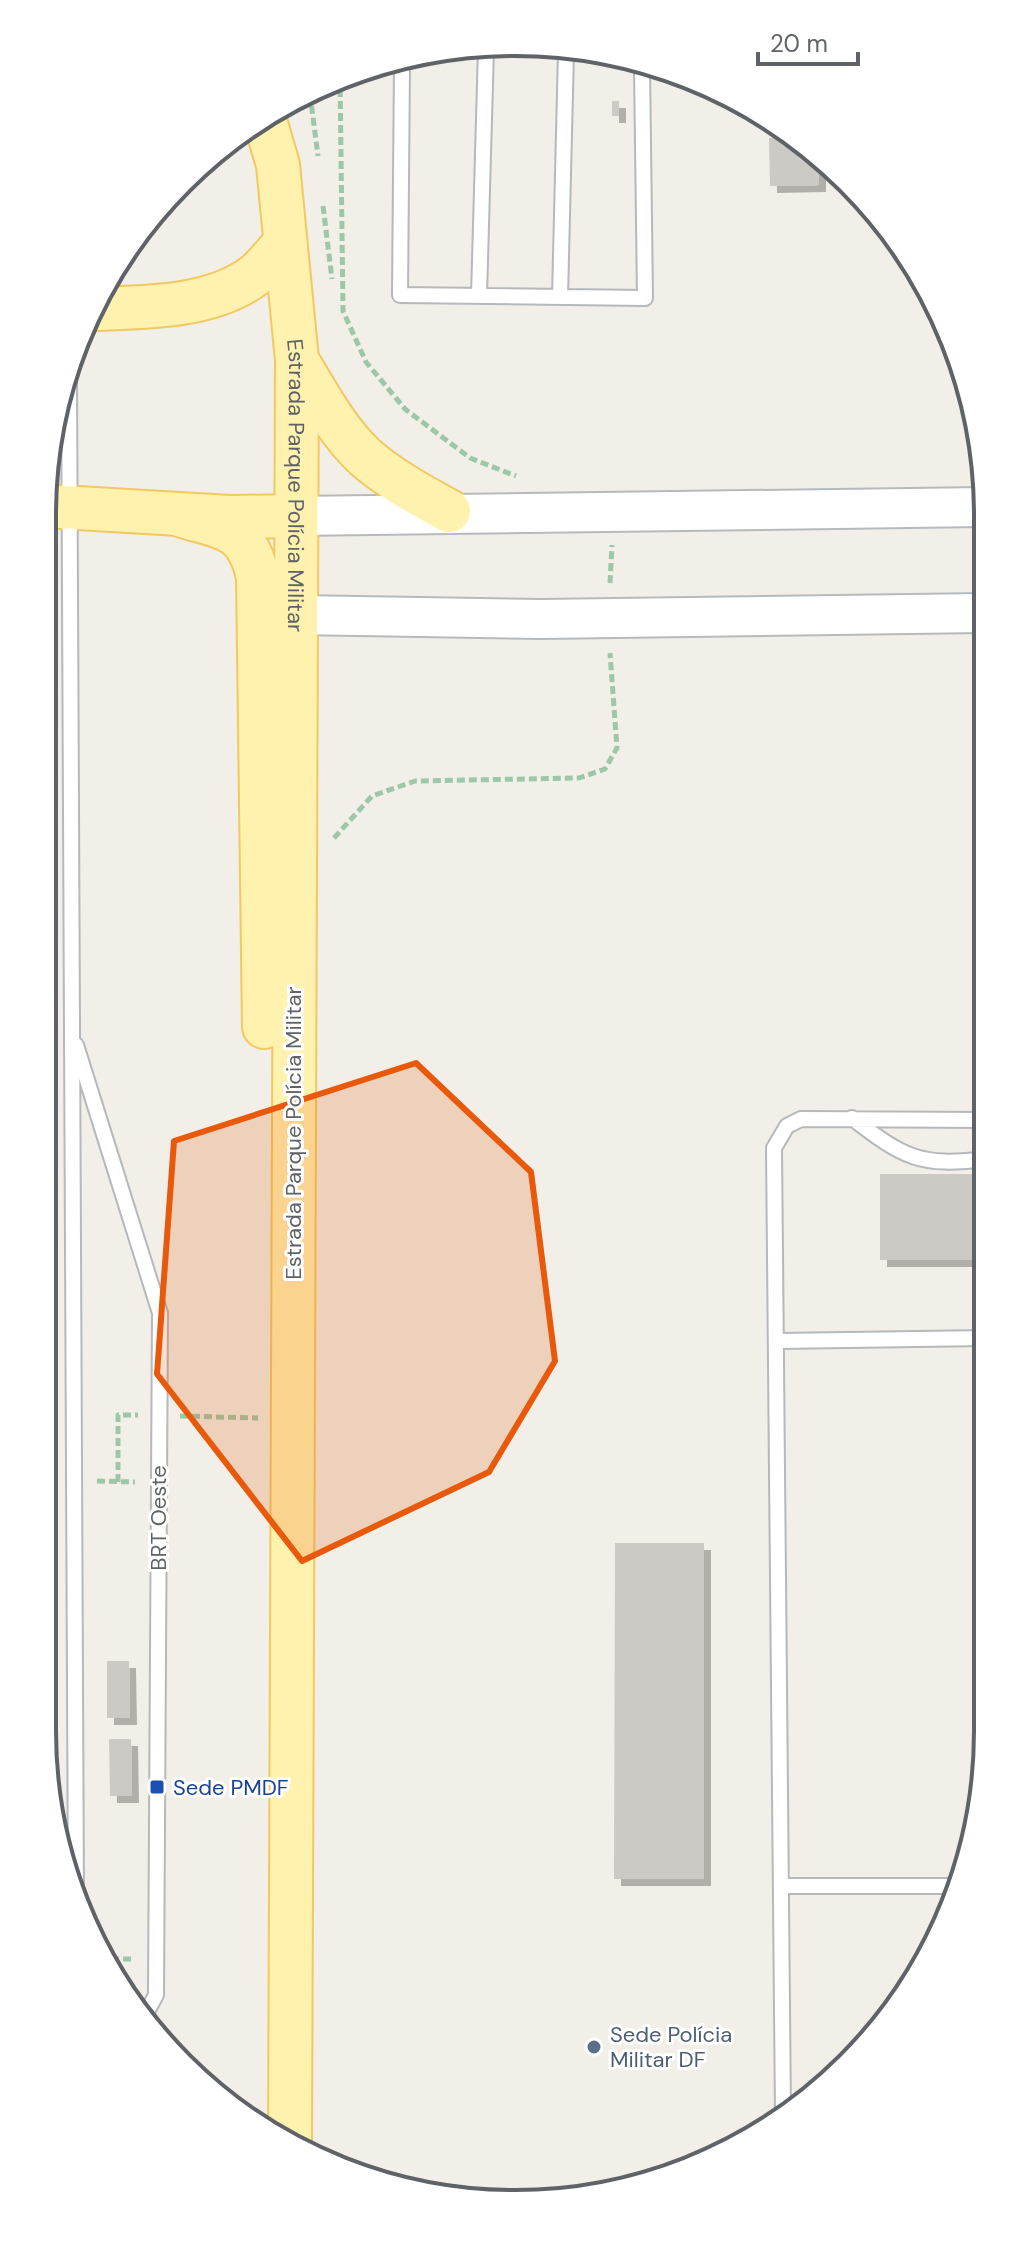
<svg xmlns="http://www.w3.org/2000/svg" width="1030" height="2246" font-family="'DM Sans',sans-serif">
  <defs>
    <filter id="shadow"><feDropShadow dx="7" dy="7" stdDeviation="0" flood-color="#0004"/></filter>
  </defs>
  <rect width="100%" height="100%" fill="#f1efe8"/>
  <!-- building -->
  <path fill="#cccac5" filter="url(#shadow)" d="M612,101H619V116H612Z
    M769,138L803,139L819,156V185L770,186Z
    M880,1174H986V1260H880Z
    M615,1543H704V1879H614Z
    M107,1661H129L130,1718H107Z
    M109,1739H131L132,1796H110Z"/>
  <g fill="none" stroke-linecap="round" stroke-linejoin="round">
    <defs>
      <path id="lane" d="M402,65L400,295L645,298L642,67
        M479,296L486,48
        M560,297L566,52
        M69,377L76,1899
        M76,1045L160,1313L156,1995L144,2017
        M852,1118C904,1158 920,1167 986,1159
        M777,1341L987,1338
        M783,1886H957
        M783,2115L774,1148L787,1126L801,1119L986,1120"/>
      <path id="secondary" d="M295,516L984,507
        M297,615L541,619L984,613"/>
      <g id="primary">
        <path id="s1" d="M266,124L278,165L297,360L290,2145"/>
        <path d="M95,309C146,307 212,308 255,275C266,266 275,253 285,243"/>
        <path d="M297,360C317,393 337,431 365,457C390,479 420,495 449,511"/>
        <path d="M44,506L230,517L295,516"/>
        <path d="M176,514C222,529 246,524 258,577L264,1027"/>
      </g>
    </defs>
    <!-- lane casing -->
    <use href="#lane" stroke="#b5b8bc" stroke-width="18"/>
    <!-- secondary casing -->
    <use href="#secondary" stroke="#b6babf" stroke-width="42"/>
    <!-- primary casing -->
    <use href="#primary" stroke="#f2c960" stroke-width="46"/>
    <!-- path -->
    <path stroke="#9cc7a9" stroke-width="5" stroke-dasharray="8 4" stroke-linecap="butt" d="M340,77L343,311L366,362L405,409L470,458L516,476
      M310,94L318,156
      M323,206L332,279
      M610,583L612,545
      M334,838L372,796L415,781L579,778L605,769L617,748L610,653
      M180,1416L258,1418
      M97,1481L135,1482
      M118,1482V1415H138
      M111,1959H134"/>
    <!-- lane -->
    <use href="#lane" stroke="#fff" stroke-width="14"/>
    <!-- secondary -->
    <use href="#secondary" stroke="#fff" stroke-width="38"/>
    <!-- primary -->
    <use href="#primary" stroke="#fff2af" stroke-width="42"/>
  </g>
  <!-- marked area -->
  <path fill="#e8590c" fill-opacity="0.2" stroke="#e8590c" stroke-width="6" stroke-linejoin="round" d="M416,1063L531,1172L555,1361L489,1472L302,1561L157,1374L174,1141Z"/>
  <!-- markers -->
  <rect fill="#1a4fb4" stroke="#fff" stroke-width="3" x="149" y="1779" width="16" height="16" rx="4"/>
  <circle fill="#5c6f8a" stroke="#fff" stroke-width="3" cx="594" cy="2047" r="8"/>
  <g text-anchor="middle" stroke-width="6" stroke-linejoin="round" paint-order="stroke">
    <!-- street labels -->
    <g font-size="22" fill="#5f6368" stroke="#fff">
      <text dy="8" stroke="none"><textPath href="#s1" startOffset="364">Estrada Parque Polícia Militar</textPath></text>
      <text transform="translate(293 1133) rotate(-90)" y="8">Estrada Parque Polícia Militar</text>
      <text transform="translate(158 1518) rotate(-90)" y="8">BRT Oeste</text>
    </g>
    <!-- transit labels -->
    <g font-size="22" fill="#164399" stroke="#fff" text-anchor="start">
      <text x="173" y="1795">Sede PMDF</text>
    </g>
    <!-- service labels -->
    <g font-size="22" fill="#4e5e75" stroke="#fff" text-anchor="start">
      <text x="610" y="2042">Sede Polícia<tspan x="610" dy="25">Militar DF</tspan></text>
    </g>
  </g>
  <!-- crop -->
  <path d="M0 0H1030V2246H0ZM515 56H515A459 459 0 0 1 974 515V1731A459 459 0 0 1 515 2190H515A459 459 0 0 1 56 1731V515A459 459 0 0 1 515 56Z" fill="#fff" fill-rule="evenodd"/>
  <path fill="none" stroke="#5f6368" stroke-width="4" d="M515 56H515A459 459 0 0 1 974 515V1731A459 459 0 0 1 515 2190H515A459 459 0 0 1 56 1731V515A459 459 0 0 1 515 56Z"/>
  <!-- scale -->
  <path d="M758 52v12h100v-12" fill="none" stroke="#5f6368" stroke-width="4"/>
  <text x="770" y="52" font-size="24" fill="#5f6368" stroke="#ffffff" stroke-width="6" paint-order="stroke">20 m</text>
</svg>
